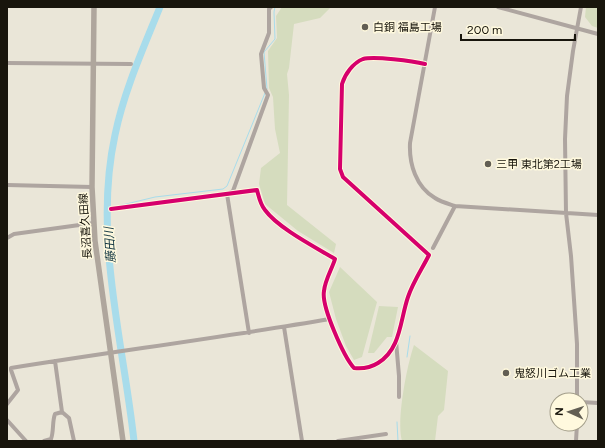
<svg xmlns="http://www.w3.org/2000/svg" width="605" height="448" font-family="Figtree,'Noto Sans JP',sans-serif">
  <rect width="100%" height="100%" fill="#eae6d8"/>
  <!-- green -->
  <path fill="#d5dcbe" d="M282,7H331L320,18L294,24L289,68L287,74L289,95L287,205L336,244L334,253L298,231L265,204L259,184L261,168L280,153L275,129L273,97L269,88L268,51L277,38L276,16Z
    M586,7H598V28L592,26L585,17Z
    M340,267L377,302L362,357L354,360L346,346L336,319L329,292Z
    M379,306L398,307L392,337H387L374,353H368Z
    M414,345L448,371L444,410L438,416L435,441H402C396,421 407,365 414,345Z"/>
  <g fill="none" stroke-linecap="round" stroke-linejoin="round">
    <!-- stream -->
    <path stroke="#a8dceb" stroke-width="1" d="M267,89L264,52L275,39L274,12L275,7
      M118,206L155,197L223,189L227,186L265,93
      M407,357L410,336
      M397,422L398,441"/>
    <!-- river -->
    <path stroke="#a8dceb" stroke-width="7" d="M134,441C123,340 93,236 115,135C124,91 143,49 160,7"/>
    <!-- minor -->
    <path stroke="#aea5a0" stroke-width="4" d="M435,7L410,143C409,164 416,187 435,198C441,202 449,204 455,206L598,215
      M498,7L598,34
      M7,63L131,64
      M7,185L92,187
      M111,209L257,190C259,197 260,204 265,210C278,228 315,247 335,259C332,269 325,280 324,291C321,306 344,357 354,368C363,369 370,368 378,363C401,349 400,320 408,297C413,282 422,269 429,255L343,177L340,169L342,84C345,74 353,63 363,59C374,56 413,61 425,64
      M7,238L14,234L94,223
      M433,248L455,206
      M284,327L302,441
      M249,333L227,194L233,191L268,95L264,88L261,54L269,33V9L271,7
      M396,341L399,376V397
      M55,361L62,412L69,418L74,441
      M577,400V344L571,256L566,213L565,139L567,96L573,51L581,7
      M581,402L598,403
      M7,404L18,390L11,370V368C118,351 224,337 330,319
      M7,420L26,441
      M44,441L51,439C54,431 52,422 55,414L62,412
      M338,441L386,434
      M576,441L577,424"/>
    <!-- major -->
    <path stroke="#afa69d" stroke-width="5.5" d="M94,7L92,187L95,241L123,441"/>
    <defs>
      <path id="cycleway" d="M111,209L257,190C259,197 260,204 265,210C278,228 315,247 335,259C332,269 325,280 324,291C321,306 344,357 354,368C363,369 370,368 378,363C401,349 400,320 408,297C413,282 422,269 429,255L343,177L340,169L342,84C345,74 353,63 363,59C374,56 413,61 425,64"/>
    </defs>
    <!-- cycleway casing -->
    <use href="#cycleway" stroke="#fff9de" stroke-width="6"/>
    <!-- cycleway -->
    <use href="#cycleway" stroke="#d6006c" stroke-width="4"/>
  </g>
  <!-- markers -->
  <g fill="#625e53" stroke="#fff9de" stroke-width="1.5">
    <circle cx="365" cy="27" r="4"/>
    <circle cx="488" cy="164" r="4"/>
    <circle cx="506" cy="373" r="4"/>
  </g>
  <g text-anchor="middle" stroke-width="3" stroke-linejoin="round" paint-order="stroke">
    <!-- poi labels -->
    <g font-size="11" fill="#18150c" stroke="#fff9de" text-anchor="start">
      <text x="373" y="31">白銅 福島工場</text>
      <text x="496" y="168">三甲 東北第2工場</text>
      <text x="514" y="377">鬼怒川ゴム工業</text>
    </g>
    <!-- street labels -->
    <g font-size="11" fill="#18150c" stroke="#fff9de">
      <text transform="translate(85 226) rotate(-94)" y="4">長沼喜久田線</text>
    </g>
    <!-- water labels -->
    <g font-size="12" font-style="italic" fill="#163945" stroke="#fff9de">
      <text transform="translate(110 245) rotate(-94)" y="4">藤田川</text>
    </g>
  </g>
  <!-- border -->
  <rect width="605" height="448" fill="none" stroke="#18150c" stroke-width="16"/>
  <!-- north arrow -->
  <g transform="translate(569 412) rotate(273)"><circle r="19" fill="#fff9de" stroke="#a39e8a"/>
  <path d="M0-3L7 15L0 10L-7 15Z" fill="#625e53"/>
  <text y="-6" font-size="11" font-weight="bold" text-anchor="middle" fill="#18150c">N</text>
  </g>
  <!-- scale -->
  <path d="M461 34v6h114v-6" fill="none" stroke="#18150c" stroke-width="2"/>
  <text x="467" y="34" font-size="12" fill="#18150c" stroke="#fff9de" stroke-width="3" paint-order="stroke">200 m</text>
</svg>
